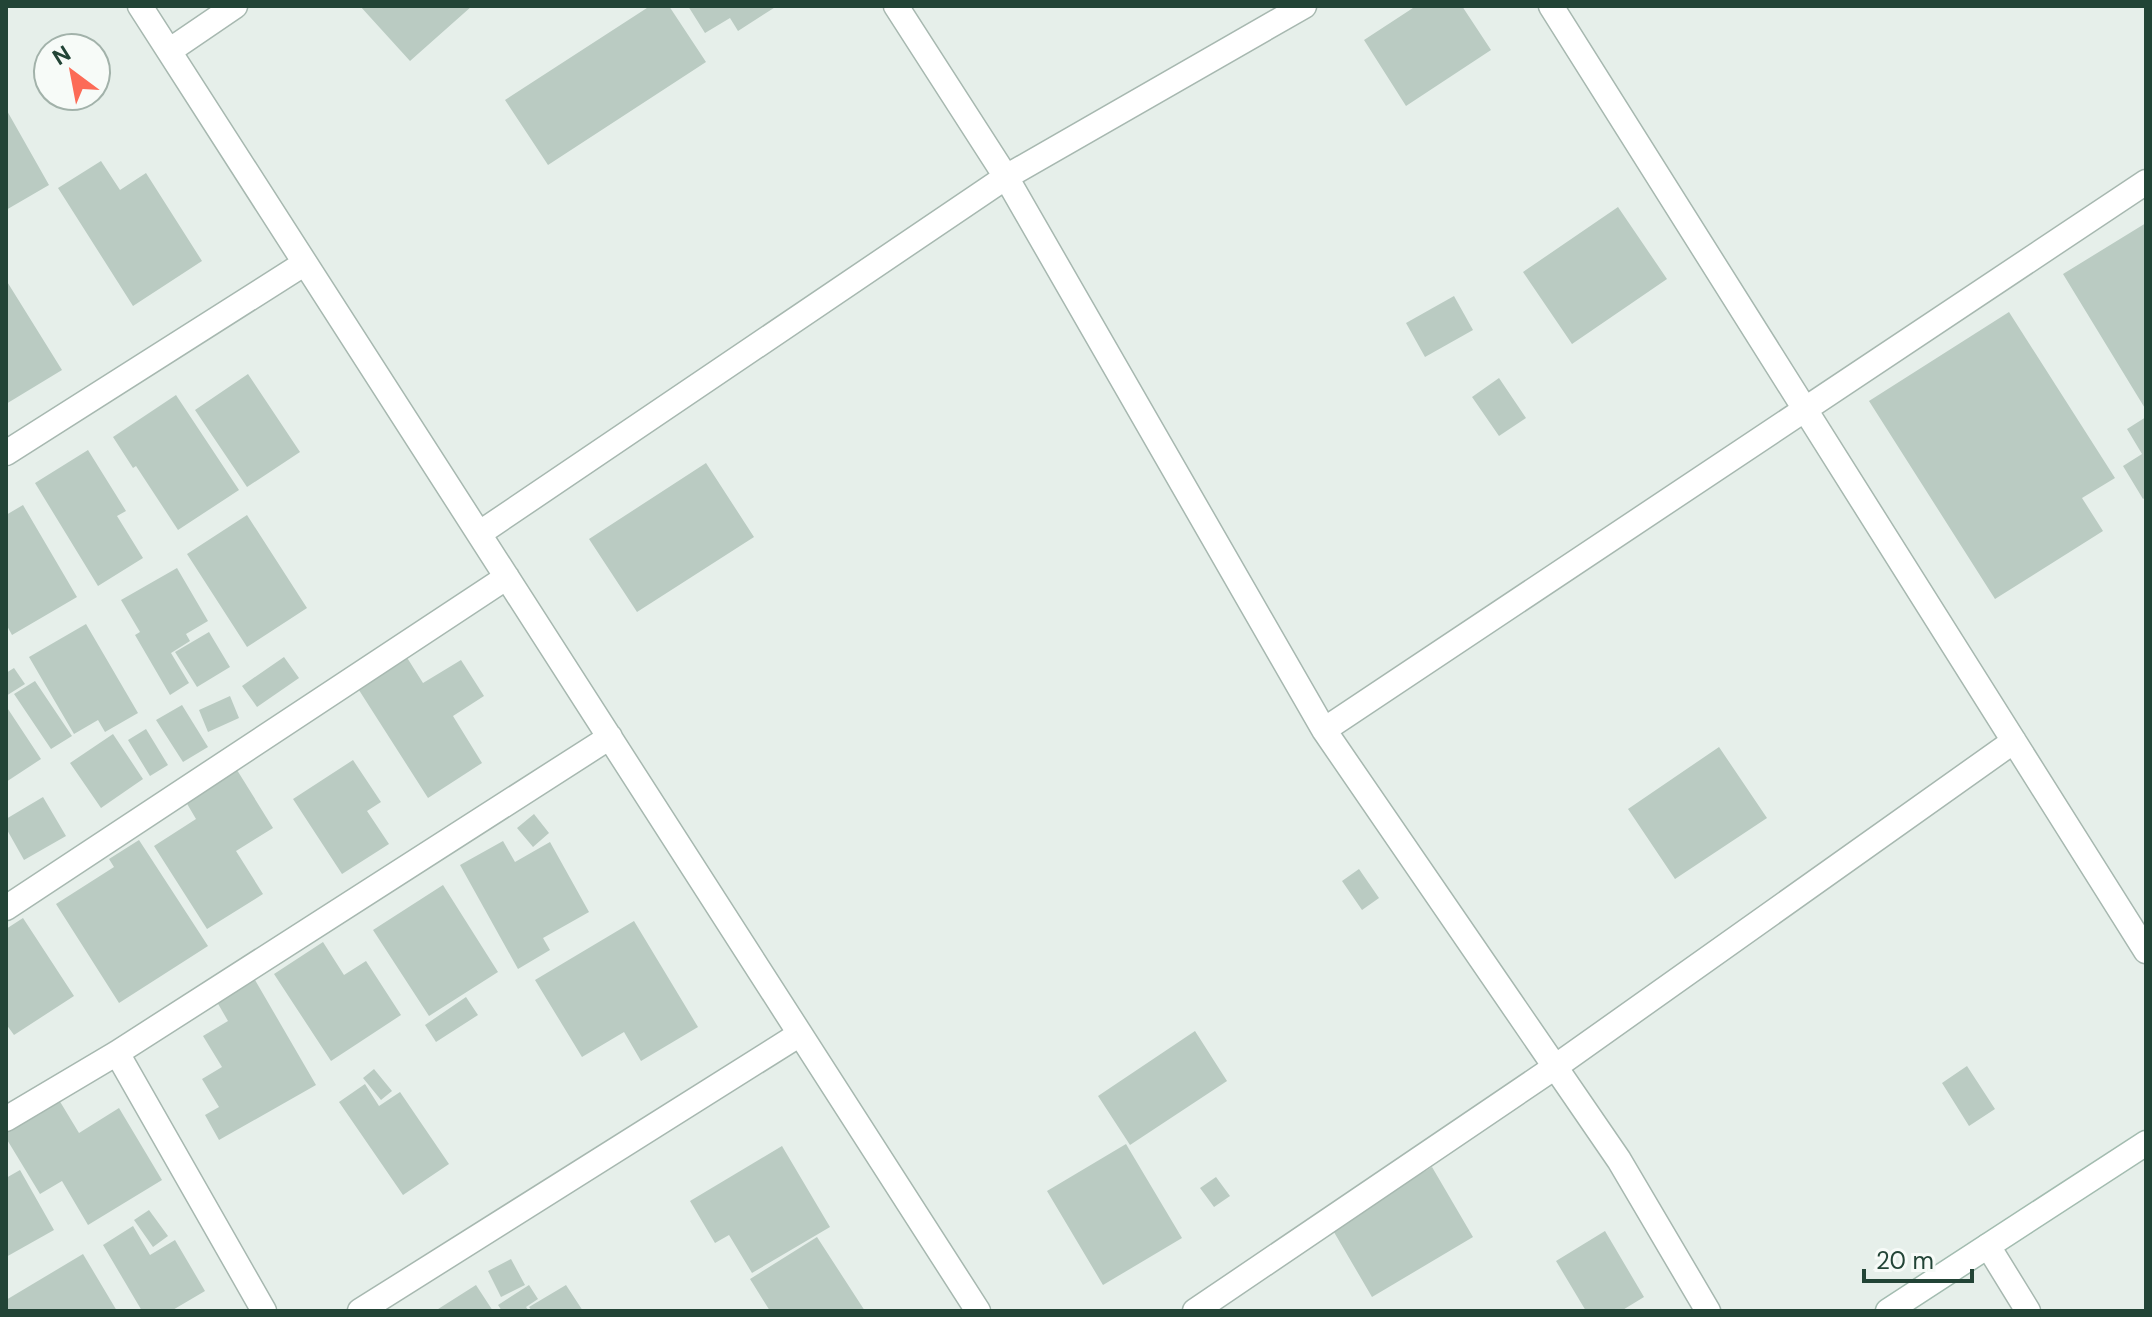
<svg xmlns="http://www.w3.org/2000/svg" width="2152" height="1317" font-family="'DM Sans',sans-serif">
  <rect width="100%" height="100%" fill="#e6efea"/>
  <!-- building -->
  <path fill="#bacbc2" d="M360,6H472L410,61Z
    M650,6H669L706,62L548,165L505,100Z
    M688,6H777L738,31L730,18L705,33Z
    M1416,6H1462L1491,50L1406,106L1364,40Z
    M6,109L49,185L6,210Z
    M101,161L120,190L146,173L202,261L133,306L58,188Z
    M1618,207L1667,279L1572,344L1523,272Z
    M2146,223V410L2063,274Z
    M6,280L62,370L6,404Z
    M1454,296L1473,330L1425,357L1406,323Z
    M2009,312L2115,478L2082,498L2103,531L1995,599L1869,401Z
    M248,374L300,452L247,487L195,410Z
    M1499,378L1526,418L1499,436L1472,397Z
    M176,395L239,490L178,530L136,466L133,468L113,437Z
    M2146,417V497L2143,499L2123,466L2142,454L2127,429Z
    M88,450L126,511L117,516L143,558L98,586L35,483Z
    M706,463L754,537L637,612L589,539Z
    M23,505L77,597L12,635L6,624V515Z
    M247,515L307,608L247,647L187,554Z
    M177,568L208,621L186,634L190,641L171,653L189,683L170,695L135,635L140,632L121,600Z
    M86,624L138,713L105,732L98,720L74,734L29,657Z
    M209,632L230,667L197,687L175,652Z
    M406,656L423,683L461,660L484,696L453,716L482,763L428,798L357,687Z
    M284,657L299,678L257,707L242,686Z
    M14,668L25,684L6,696V673Z
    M35,681L72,736L51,749L14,694Z
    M230,696L239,718L208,732L199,710Z
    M182,705L208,747L183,762L156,720Z
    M6,706L41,759L6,782Z
    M146,729L168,765L150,776L128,740Z
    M113,734L143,779L101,808L70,763Z
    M1719,747L1767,818L1675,879L1628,809Z
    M353,760L381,802L367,811L389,844L342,874L293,799Z
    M237,770L273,828L236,851L263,894L207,929L154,846L196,819L186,802Z
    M43,797L66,836L24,860L6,828V819Z
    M534,814L549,833L533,847L517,828Z
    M139,840L208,946L119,1003L56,904L114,867L109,859Z
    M503,841L515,862L550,842L589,912L543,938L550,950L518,969L460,865Z
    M1359,869L1379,898L1362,910L1342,881Z
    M443,885L498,972L429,1016L373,930Z
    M23,918L74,996L14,1035L6,1024V929Z
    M634,921L698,1027L641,1061L624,1032L582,1057L535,980Z
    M323,942L344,975L366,961L401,1015L331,1061L274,974Z
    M255,980L316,1085L219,1140L205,1115L219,1107L202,1079L222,1067L203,1036L228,1021L217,1002Z
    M466,997L478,1015L436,1042L425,1025Z
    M1195,1031L1227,1081L1130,1145L1098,1096Z
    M1967,1066L1995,1109L1969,1126L1942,1083Z
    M374,1069L392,1091L381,1100L363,1078Z
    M365,1084L379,1106L400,1092L449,1164L403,1195L339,1102Z
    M56,1095L79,1133L119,1108L162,1180L88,1225L62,1181L40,1194L6,1138V1125Z
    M1126,1144L1182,1238L1103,1285L1047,1191Z
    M782,1146L830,1227L752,1273L729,1235L715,1243L690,1201Z
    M1432,1167L1473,1237L1372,1297L1331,1227Z
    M20,1170L54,1230L6,1257V1178Z
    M1216,1177L1230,1196L1214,1207L1200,1188Z
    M149,1210L168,1236L153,1247L134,1220Z
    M133,1226L150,1255L175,1240L205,1291L171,1311H142L103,1245Z
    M1605,1231L1644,1297L1621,1311H1586L1556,1261Z
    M817,1237L865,1311H770L750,1279Z
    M83,1254L117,1311H6V1300Z
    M511,1259L525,1285L501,1297L488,1271Z
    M476,1285L493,1311H435Z
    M529,1285L538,1299L526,1307L529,1311H502L498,1305Z
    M566,1285L583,1311H532L529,1307Z"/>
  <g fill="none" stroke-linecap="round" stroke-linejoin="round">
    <defs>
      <path id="street" d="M140,6L978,1311
        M896,6L1006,177L1324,730L1619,1160L1708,1311
        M1551,6L2146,951
        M169,51L235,6
        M6,453L305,263
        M480,533L1006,177L1304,6
        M1324,730L2146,182
        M6,908L507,577
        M117,1053L264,1311
        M6,1119L117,1053L610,737
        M1988,1246L2028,1311
        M360,1311L800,1034
        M1195,1311L1555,1067L2014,741"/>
      <path id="secondary" d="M1888,1311L2146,1143"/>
    </defs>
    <!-- street casing -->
    <use href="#street" stroke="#a7b8b0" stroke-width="27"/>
    <!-- secondary casing -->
    <use href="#secondary" stroke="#a3bcb0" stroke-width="27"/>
    <!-- street -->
    <use href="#street" stroke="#fff" stroke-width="24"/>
    <!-- secondary -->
    <use href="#secondary" stroke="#fff" stroke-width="24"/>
  </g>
  <!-- border -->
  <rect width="2152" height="1317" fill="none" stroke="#224436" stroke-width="16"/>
  <!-- north arrow -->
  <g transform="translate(72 72) rotate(328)"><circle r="38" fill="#f7fbf8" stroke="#a2b2aa" stroke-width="2"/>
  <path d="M0-6L14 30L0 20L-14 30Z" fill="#fc6b57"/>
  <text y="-12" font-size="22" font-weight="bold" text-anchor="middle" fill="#224436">N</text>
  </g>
  <!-- scale -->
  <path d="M1864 1269v12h108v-12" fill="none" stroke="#224436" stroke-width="4"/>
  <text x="1876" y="1269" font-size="24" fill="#224436" stroke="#f7fbf8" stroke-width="6" paint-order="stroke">20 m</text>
</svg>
